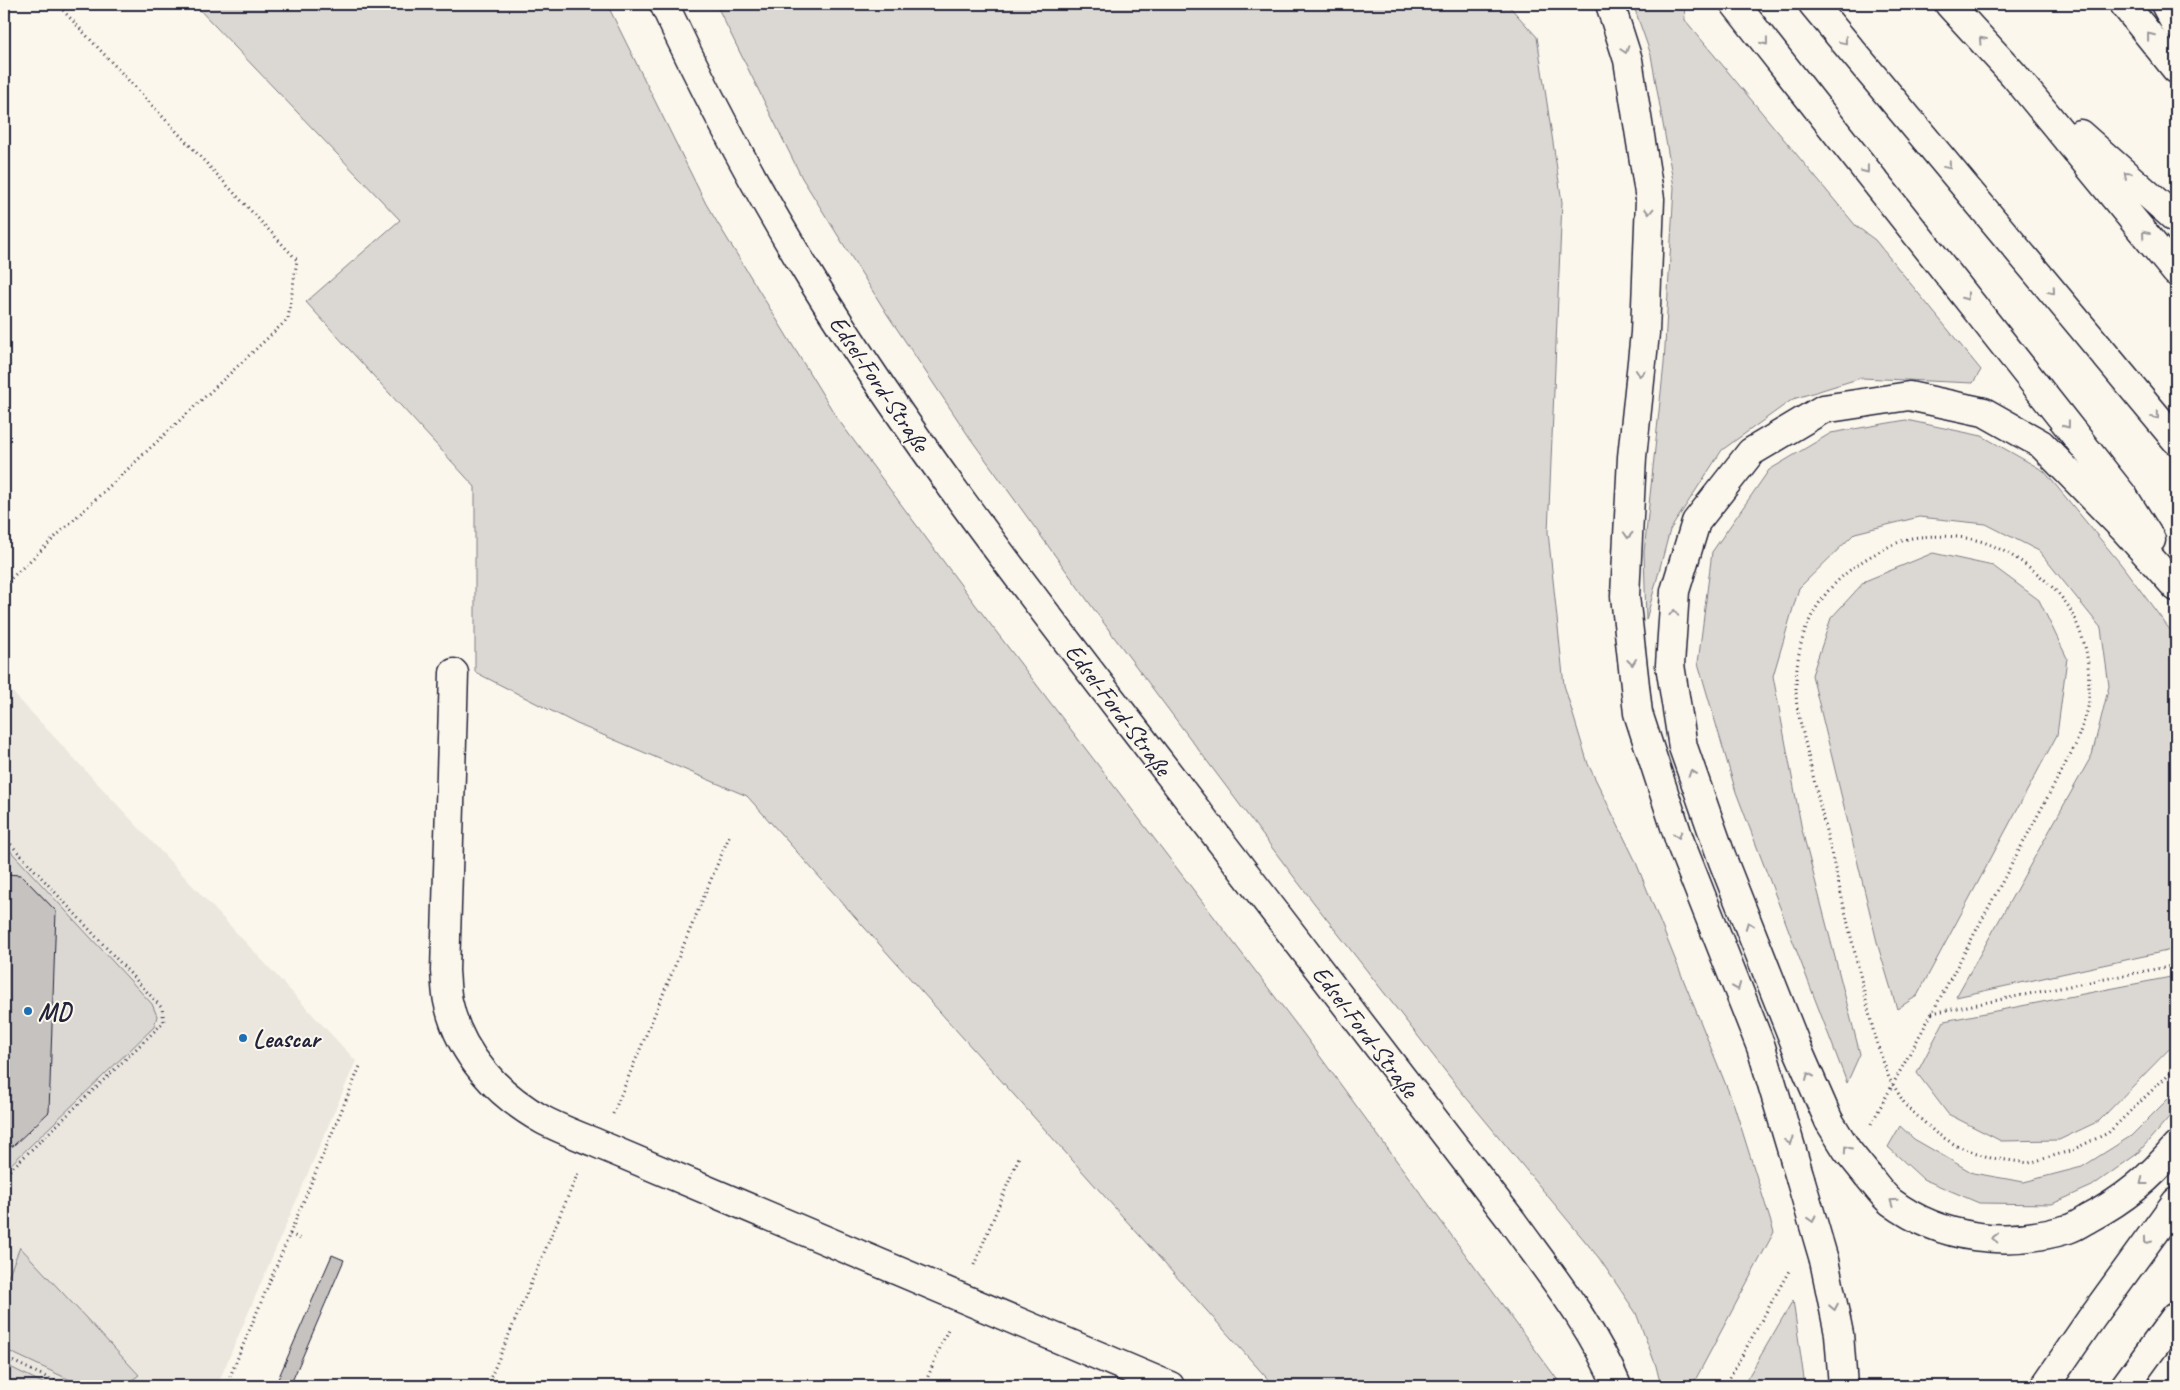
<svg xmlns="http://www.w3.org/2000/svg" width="2180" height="1390" font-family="Caveat,sans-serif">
  <rect width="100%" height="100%" fill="#fbf7ec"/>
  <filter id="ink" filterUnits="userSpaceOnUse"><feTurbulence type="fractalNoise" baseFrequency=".02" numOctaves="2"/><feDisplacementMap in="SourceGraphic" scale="10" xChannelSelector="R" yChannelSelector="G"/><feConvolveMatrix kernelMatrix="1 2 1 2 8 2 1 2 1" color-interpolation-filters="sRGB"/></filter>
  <g filter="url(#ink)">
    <!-- built -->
    <path fill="#ebe7df" d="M4,683L356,1061L217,1386H4Z"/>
    <!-- green -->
    <path fill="#dbd8d3" stroke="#7e7d87" d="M194,4H607L706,204L837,418L975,604L1305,1036L1562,1386H1274L747,796L577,724L475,672V487L306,302L400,220Z
      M716,4H1507L1537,37L1562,202L1548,532L1564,685L1588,764L1635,860L1734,1105L1774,1232L1692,1386H1661L1656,1366L1636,1313L1599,1258L1460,1090L1297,881L1114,637L970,438L887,314L802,178Z
      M1633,4H1684L1685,20L1856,226L1875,240L1981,370L1973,383L1861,378L1793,399L1722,450L1670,530L1646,620L1644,552L1664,364L1674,187L1651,55Z
      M1906,420L1982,436L2044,471L2120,563L2176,638V949L1956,997L2092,755L2109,686L2101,628L2039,551L1986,524L1919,517L1855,533L1799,588L1773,676L1802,830L1860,1054L1847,1083L1736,792L1698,663L1712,552L1769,470L1831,433Z
      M1933,553L1993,566L2039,600L2067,658L2057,735L1917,996L1897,1009L1878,946L1812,675L1831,618L1865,581Z
      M4,844L152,1004L157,1016L154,1027L4,1171V1146H13L56,911L21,875L4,874Z
      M2176,976V1042L2099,1121L2059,1140L2001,1141L1948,1114L1917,1073L1944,1021Z
      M2176,1091V1109L2137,1154L2092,1186L2052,1204L1979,1203L1923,1179L1888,1147L1900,1126L1914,1139L1973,1173L2024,1182L2082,1167L2131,1136Z
      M20,1247L139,1375L124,1386H83L4,1349V1287Z
      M1793,1300L1805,1386H1743Z
      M4,1364L49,1386H4Z"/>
    <!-- building -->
    <path fill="#c6c2c0" stroke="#22223b" d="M4,874L21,875L56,911L49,1112L13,1146H4Z
      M332,1255L344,1260L290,1386H275Z"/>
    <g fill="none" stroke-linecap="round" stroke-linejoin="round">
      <defs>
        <path id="minor" d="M664,4C708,98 757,191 812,280C910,439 1025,587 1139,735C1263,897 1387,1059 1512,1221C1550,1274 1592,1325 1617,1386
          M2124,4L2176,69
          M454,673L445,971C446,981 446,992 448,1001C459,1054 498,1095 543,1120C560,1129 579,1136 596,1143L1170,1386"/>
        <path id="highway" d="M1610,4L1628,60L1650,199L1645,333L1632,457L1625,596L1638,713L1680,842L1761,1047L1800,1178
          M1735,4L2124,497L2151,540
          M1813,4L2176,440
          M1949,4L2014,75L2176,272
          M2165,4L2176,25
          M2080,134L2176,219
          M1829,1121L1797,1048L1723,861L1683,747L1670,665L1675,591L1696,522L1751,452L1823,409L1909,396L1984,412L2041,444L2124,529L2176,587
          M1868,1176C1875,1184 1882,1195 1891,1202C1942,1240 2008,1247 2068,1229C2075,1227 2082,1222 2089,1218C2125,1199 2150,1178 2176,1147
          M1824,1260L1839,1334L1843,1386
          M2045,1386L2091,1319L2176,1202
          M2125,1386L2176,1316"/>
      </defs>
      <!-- minor casing -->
      <use href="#minor" stroke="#22223b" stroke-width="31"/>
      <!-- highway casing -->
      <use href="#highway" stroke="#22223b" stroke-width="31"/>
      <!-- path -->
      <path stroke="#22223b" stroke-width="3" stroke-dasharray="1 4" stroke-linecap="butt" d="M4,585L288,319L297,260L57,4
        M4,837L162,1008L164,1022L4,1176
        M1932,1013L2176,965
        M1906,1106L1936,1133L1957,1146L1991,1158L2029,1163L2070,1151L2108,1133L2176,1067
        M613,1114L730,834
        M1871,1124L1932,1013L2076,744C2080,730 2088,714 2089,700C2089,687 2089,664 2086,651C2084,640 2074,615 2068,606C2051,581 2019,557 1991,545C1971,536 1942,535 1920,537C1903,538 1886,548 1871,556C1812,590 1791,642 1797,708L1875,1038
        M290,1234L301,1239
        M4,1248V1253
        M974,1265L1019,1157
        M4,1357L65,1386
        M226,1386L361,1064
        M487,1386L578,1173
        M924,1386L948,1329
        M1725,1386L1790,1269"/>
      <!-- minor -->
      <use href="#minor" stroke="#fbf7ec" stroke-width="28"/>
      <!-- highway -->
      <use href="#highway" stroke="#fbf7ec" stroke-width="28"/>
      <defs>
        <path id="highway-bridge" d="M1829,1121L1847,1150L1868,1176
          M1800,1178L1824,1260"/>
      </defs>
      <!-- highway-bridge casing -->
      <use href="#highway-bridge" stroke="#22223b" stroke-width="31" stroke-linecap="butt"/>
      <!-- path-bridge -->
      <path stroke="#22223b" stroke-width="3" stroke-dasharray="1 4" stroke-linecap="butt" d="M1875,1038L1889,1078L1906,1106"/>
      <!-- highway-bridge -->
      <use href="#highway-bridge" stroke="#fbf7ec" stroke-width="28"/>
    </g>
    <!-- one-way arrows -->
    <defs><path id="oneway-chevron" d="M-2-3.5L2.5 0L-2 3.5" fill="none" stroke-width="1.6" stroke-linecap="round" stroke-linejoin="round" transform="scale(1.25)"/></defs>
    <g stroke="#99979c">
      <use href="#oneway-chevron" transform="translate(2150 36) rotate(-128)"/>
      <use href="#oneway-chevron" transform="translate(1982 40) rotate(-132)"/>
      <use href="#oneway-chevron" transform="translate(1844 41) rotate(50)"/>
      <use href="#oneway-chevron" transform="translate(1765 42) rotate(52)"/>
      <use href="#oneway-chevron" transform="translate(1625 50) rotate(72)"/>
      <use href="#oneway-chevron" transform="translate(1948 166) rotate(50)"/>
      <use href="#oneway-chevron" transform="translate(1866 170) rotate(52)"/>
      <use href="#oneway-chevron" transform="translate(2127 175) rotate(-138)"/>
      <use href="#oneway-chevron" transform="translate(1649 211) rotate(92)"/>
      <use href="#oneway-chevron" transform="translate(2145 234) rotate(-130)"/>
      <use href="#oneway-chevron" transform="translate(2052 291) rotate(50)"/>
      <use href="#oneway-chevron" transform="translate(1966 297) rotate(52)"/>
      <use href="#oneway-chevron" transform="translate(1640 373) rotate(96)"/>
      <use href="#oneway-chevron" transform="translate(2156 416) rotate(50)"/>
      <use href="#oneway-chevron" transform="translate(2067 425) rotate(52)"/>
      <use href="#oneway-chevron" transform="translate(1628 535) rotate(93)"/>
      <use href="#oneway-chevron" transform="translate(1674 613) rotate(-86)"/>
      <use href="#oneway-chevron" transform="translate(1632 662) rotate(83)"/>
      <use href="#oneway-chevron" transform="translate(1692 773) rotate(-109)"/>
      <use href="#oneway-chevron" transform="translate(1678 835) rotate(72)"/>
      <use href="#oneway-chevron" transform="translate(1749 925) rotate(-111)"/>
      <use href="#oneway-chevron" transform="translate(1737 987) rotate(68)"/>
      <use href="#oneway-chevron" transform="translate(1809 1076) rotate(-114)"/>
      <use href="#oneway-chevron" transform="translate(1789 1141) rotate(74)"/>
      <use href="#oneway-chevron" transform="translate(1847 1149) rotate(-125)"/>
      <use href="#oneway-chevron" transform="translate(2143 1182) rotate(142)"/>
      <use href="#oneway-chevron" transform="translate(1893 1202) rotate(-145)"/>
      <use href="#oneway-chevron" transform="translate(1812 1219) rotate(73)"/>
      <use href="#oneway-chevron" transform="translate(1995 1238) rotate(-179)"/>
      <use href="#oneway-chevron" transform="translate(2147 1241) rotate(126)"/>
      <use href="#oneway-chevron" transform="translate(1834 1307) rotate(79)"/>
    </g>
  </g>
  <!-- markers -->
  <g fill="#1f6fb2" stroke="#fbf7ec" stroke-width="2">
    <circle cx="28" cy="1011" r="5"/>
    <circle cx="243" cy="1038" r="5"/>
  </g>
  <g text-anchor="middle" stroke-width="4" stroke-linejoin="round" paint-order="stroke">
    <!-- street labels -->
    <g font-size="25" fill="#22223b" stroke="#fbf7ec">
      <text transform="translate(880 383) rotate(56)" y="9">Edsel-Ford-Straße</text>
      <text transform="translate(1119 709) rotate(53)" y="9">Edsel-Ford-Straße</text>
      <text transform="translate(1366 1031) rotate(53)" y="9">Edsel-Ford-Straße</text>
    </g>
    <!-- poi labels -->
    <g font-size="25" font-weight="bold" fill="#22223b" stroke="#fbf7ec" text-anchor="start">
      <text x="38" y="1020">MD</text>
      <text x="253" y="1047">Leascar</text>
    </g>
  </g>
  <!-- margin -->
  <rect width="2180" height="1390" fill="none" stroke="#fbf7ec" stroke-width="20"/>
  <rect x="10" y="10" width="2160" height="1370" fill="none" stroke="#22223b" stroke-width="2" filter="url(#ink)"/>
</svg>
